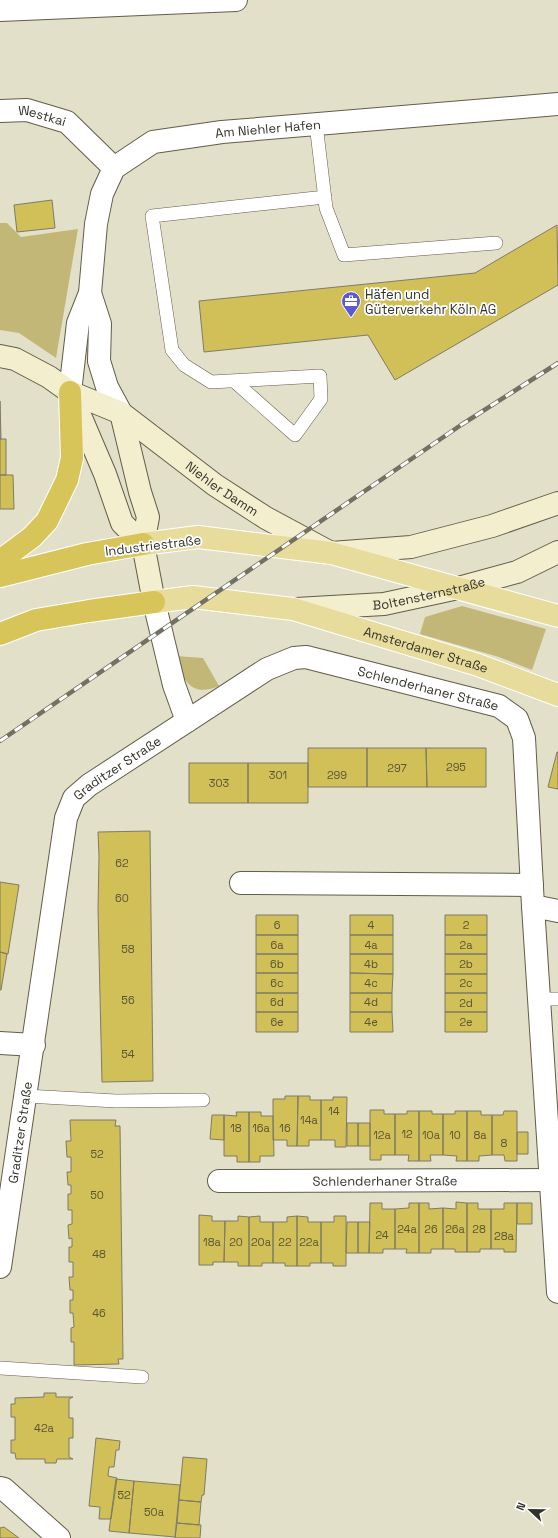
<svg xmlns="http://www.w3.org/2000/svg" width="558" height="1538" font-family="'Space Grotesk',sans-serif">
  <rect width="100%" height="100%" fill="#e3e0c9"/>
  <!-- green -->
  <path fill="#c3b777" d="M0,223H7L21,237L78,229L56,358L19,333L0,330Z
    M462,606L546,629L532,670L499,657L420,634L425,617Z
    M176,656L203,658L219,686C191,698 182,680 176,656Z"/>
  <!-- building -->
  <path fill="#d1bf58" stroke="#7f7b67" d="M52,200L55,228L17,232L14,205Z
    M557,225L558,285L395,380L368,335L204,352L199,301L475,273Z
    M0,401L1,439H0Z
    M0,439H6V475H0Z
    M0,475H13L14,509H0Z
    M308,748H367V787H308Z
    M367,748H426L427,787H367Z
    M426,748H486V787H427Z
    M557,752H558V789L548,787Z
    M189,763H248V803H189Z
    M248,763H308V803H248Z
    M150,831L153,1081L102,1082L98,909L99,856L98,832Z
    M0,882L19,885L8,954L0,952Z
    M256,915H298V935H256Z
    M350,915H393V935H350Z
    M445,915H487V935H445Z
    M256,935H298V954H256Z
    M350,935H393V954H350Z
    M445,935H487V954H445Z
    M0,952L7,954L1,990H0Z
    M256,954H298V973H256Z
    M350,954H393V974L350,973Z
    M445,954H487V974H445Z
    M256,973H298V993H256Z
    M350,973L393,974L392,993H350Z
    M445,974H487V993H445Z
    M256,993H298V1012H256Z
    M350,993H392V1012H350Z
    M445,993H487V1012H445Z
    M256,1012H298V1032H256Z
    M350,1012H392L393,1032H350Z
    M445,1012H487V1032H445Z
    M285,1096H298L297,1146H287V1140H273V1099H285Z
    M298,1096H310V1100H321V1140H309V1146H297Z
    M333,1097H347L346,1147H335V1140H321V1100H333Z
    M370,1110H384V1114H395V1155H381V1160H370Z
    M407,1111H419V1161H408L409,1155H395V1114H407Z
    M419,1111H432V1114H443V1155H430L431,1161H419Z
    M455,1111H467V1161H456L457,1156L443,1155V1114H455Z
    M467,1111H481V1115H492V1155L479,1156V1161H467Z
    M504,1111H517V1161H505L504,1155H492V1115H503Z
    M236,1112H249V1162H237V1156H224V1115L237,1116Z
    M249,1112H261V1116H273L274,1156H260V1162H249Z
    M212,1115H224V1140L210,1139Z
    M70,1120H116L115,1126H120L123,1359H118L119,1364L74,1365V1342H71V1328L74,1327L73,1313H70V1300H73V1290H70L69,1277H73V1262H69V1247H72V1238L69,1239L68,1225L72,1224V1210H68V1194H71V1185H68L67,1172H71V1157H67L66,1141H71Z
    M347,1123H358V1146H347Z
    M358,1123H370V1146H358Z
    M517,1132H528V1154H517Z
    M456,1202L467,1203V1252H455V1249H443V1208L456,1209Z
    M370,1203H382V1209H395V1249H383V1253H369Z
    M409,1203H419V1253H406L407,1249H395V1209L409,1208Z
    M419,1203H429V1209L443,1208V1249H431V1253H419Z
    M467,1203H478V1209H491V1249H480V1252H467Z
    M504,1203H517L516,1252H504V1249H491V1209H504Z
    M517,1203H532V1224H517Z
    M199,1215L212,1216V1221H225L224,1262H213V1265H199Z
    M238,1216L249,1217V1266H238V1262H224L225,1221H238Z
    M260,1216V1222H273V1263H262V1266H249V1217Z
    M297,1216V1266H285V1263H273V1222H287V1217Z
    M297,1216L308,1217V1222H321V1263H310V1266H297Z
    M334,1216H346V1266H333V1263H321V1222H334Z
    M347,1222H358V1253H346Z
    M358,1222H370L369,1253H358Z
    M44,1393H56V1397H73L69,1399V1418H73V1438H69V1457L73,1459H57L56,1463H45V1459H16L15,1453H11V1440H15V1417H11V1404H15V1398L44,1397Z
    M96,1438L120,1441L119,1450H116L114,1467H109L108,1476L117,1478L111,1519H99L100,1507L89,1506Z
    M183,1457L207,1459L204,1495H202L201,1502L179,1500Z
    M116,1479L134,1481L129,1533L109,1531Z
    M134,1481L180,1485L175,1537L129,1533Z
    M179,1500L201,1502L199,1525L177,1523Z
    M177,1523L201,1525L200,1538H175Z
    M4,1527L19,1538H0V1528Z"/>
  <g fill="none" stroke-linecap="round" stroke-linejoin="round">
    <defs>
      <path id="lane" d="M316,124L326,208L344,255L496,243
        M234,381L295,435L321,399L320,376L211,382L184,365L172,350L152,216L325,197
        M539,999H558
        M26,1096L116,1101L203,1100
        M0,1368L142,1377"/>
      <g id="street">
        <path d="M0,10L236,0"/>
        <path id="s1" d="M0,111L27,110L67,122L114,168"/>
        <path d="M90,293L100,324L99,361L107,387L121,413"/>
        <path id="s2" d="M70,392L78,323L90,293L96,224L102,194L114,168L153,142L222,132L558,104"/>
        <path d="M154,602L174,685L187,721"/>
        <path d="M241,883L532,885"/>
        <path d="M533,906L558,911"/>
        <path d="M0,1043L34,1045"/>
        <path id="s3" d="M219,1181L551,1180"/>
        <path id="s4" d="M0,1267L66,818L74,798L89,785L267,669L294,658L306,657L499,706L517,719L524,738L533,906L558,1292"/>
        <path d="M0,1488L4,1489L59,1538"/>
      </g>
      <g id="secondary">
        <path id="s5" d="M0,356L15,359L49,377L70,392L121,413L215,485L266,518L331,553L411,547L492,526L558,503"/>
        <path d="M70,392L105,474L122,523L143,544"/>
        <path d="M121,413L140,492L148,517L143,544L154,602"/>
        <path id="s6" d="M296,609L384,604L458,588L517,572L558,552"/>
      </g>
      <g id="primary">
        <path d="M143,544L198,537L331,553L558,616"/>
        <path id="s7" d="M154,602L193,597L293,609L478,665L558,695"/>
      </g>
      <path id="highway" d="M0,561L32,537L47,521L67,480L72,458L70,392
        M0,576L87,554L143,544
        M0,634L36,620L89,611L154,602"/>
    </defs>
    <!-- lane casing -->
    <use href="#lane" stroke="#615d4a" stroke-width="14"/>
    <!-- street casing -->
    <use href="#street" stroke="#615d4a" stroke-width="24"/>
    <!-- secondary casing -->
    <use href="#secondary" stroke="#615d4a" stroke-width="24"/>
    <!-- primary casing -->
    <use href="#primary" stroke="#fff" stroke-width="24"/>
    <!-- highway casing -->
    <use href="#highway" stroke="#fff" stroke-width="24"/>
    <!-- lane -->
    <use href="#lane" stroke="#fff" stroke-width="13"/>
    <!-- street -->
    <use href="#street" stroke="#fff" stroke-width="22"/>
    <!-- secondary -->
    <use href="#secondary" stroke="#f3eece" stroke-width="22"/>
    <!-- primary -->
    <use href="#primary" stroke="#e8dc9c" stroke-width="22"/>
    <!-- highway -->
    <use href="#highway" stroke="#d8c55a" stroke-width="22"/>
    <defs>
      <path id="rail" d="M0,741L461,425L558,363"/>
    </defs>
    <!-- rail casing -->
    <use href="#rail" stroke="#737163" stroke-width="4.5"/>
    <!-- rail -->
    <use href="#rail" stroke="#fff" stroke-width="3" stroke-dasharray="9" stroke-linecap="butt"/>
  </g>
  <!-- icons -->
  <defs>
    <symbol id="office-pin" viewBox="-11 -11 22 30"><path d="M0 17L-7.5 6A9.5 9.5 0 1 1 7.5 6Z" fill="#5c5ad2" stroke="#fff"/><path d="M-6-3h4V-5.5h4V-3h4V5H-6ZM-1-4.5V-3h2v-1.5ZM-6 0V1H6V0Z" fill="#fff"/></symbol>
  </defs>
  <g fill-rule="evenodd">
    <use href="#office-pin" x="340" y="290" width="22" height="30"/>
  </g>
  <g text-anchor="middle" stroke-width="3.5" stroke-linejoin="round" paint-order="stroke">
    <!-- number labels -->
    <g font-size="11" fill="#5a5535">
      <text x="456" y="771">295</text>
      <text x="397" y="772">297</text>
      <text x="278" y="779">301</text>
      <text x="337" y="779">299</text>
      <text x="219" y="787">303</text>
      <text x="122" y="867">62</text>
      <text x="122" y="902">60</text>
      <text x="277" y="929">6</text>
      <text x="371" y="929">4</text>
      <text x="466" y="929">2</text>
      <text x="277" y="949">6a</text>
      <text x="371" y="949">4a</text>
      <text x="466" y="949">2a</text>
      <text x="128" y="953">58</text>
      <text x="277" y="968">6b</text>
      <text x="371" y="968">4b</text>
      <text x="466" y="968">2b</text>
      <text x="277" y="987">6c</text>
      <text x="371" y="987">4c</text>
      <text x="466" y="987">2c</text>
      <text x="128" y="1004">56</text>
      <text x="277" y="1006">6d</text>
      <text x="371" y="1006">4d</text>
      <text x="466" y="1007">2d</text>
      <text x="277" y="1026">6e</text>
      <text x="371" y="1026">4e</text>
      <text x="466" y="1026">2e</text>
      <text x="128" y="1058">54</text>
      <text x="334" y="1115">14</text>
      <text x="309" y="1124">14a</text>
      <text x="236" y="1132">18</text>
      <text x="261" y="1132">16a</text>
      <text x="285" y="1132">16</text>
      <text x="407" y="1138">12</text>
      <text x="382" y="1139">12a</text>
      <text x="431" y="1139">10a</text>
      <text x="455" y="1139">10</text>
      <text x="480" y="1139">8a</text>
      <text x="504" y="1147">8</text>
      <text x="97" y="1158">52</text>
      <text x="97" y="1199">50</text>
      <text x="407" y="1233">24a</text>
      <text x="431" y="1233">26</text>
      <text x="455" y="1233">26a</text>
      <text x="479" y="1233">28</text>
      <text x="382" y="1239">24</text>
      <text x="504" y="1240">28a</text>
      <text x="212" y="1246">18a</text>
      <text x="236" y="1246">20</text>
      <text x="261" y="1246">20a</text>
      <text x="285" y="1246">22</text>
      <text x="309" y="1246">22a</text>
      <text x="99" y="1258">48</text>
      <text x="99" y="1317">46</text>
      <text x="44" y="1432">42a</text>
      <text x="124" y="1499">52</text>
      <text x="154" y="1516">50a</text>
    </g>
    <!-- street labels -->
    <g font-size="13" fill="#333229" stroke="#fff">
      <text dy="5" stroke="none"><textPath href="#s1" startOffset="43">Westkai</textPath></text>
      <text dy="5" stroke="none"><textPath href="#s2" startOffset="393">Am Niehler Hafen</textPath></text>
      <text dy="5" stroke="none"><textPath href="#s5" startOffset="261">Niehler Damm</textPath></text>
      <text transform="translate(153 545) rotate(-7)" y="5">Industriestraße</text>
      <text dy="5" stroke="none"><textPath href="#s6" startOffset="134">Boltensternstraße</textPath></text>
      <text dy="5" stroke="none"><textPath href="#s7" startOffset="279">Amsterdamer Straße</textPath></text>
      <text dy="5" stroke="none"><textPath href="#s4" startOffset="875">Schlenderhaner Straße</textPath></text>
      <text dy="5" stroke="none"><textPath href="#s4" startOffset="528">Graditzer Straße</textPath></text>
      <text dy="5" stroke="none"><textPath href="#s4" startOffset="136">Graditzer Straße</textPath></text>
      <text dy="5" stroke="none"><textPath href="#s3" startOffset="166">Schlenderhaner Straße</textPath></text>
    </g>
    <!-- poi labels -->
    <g font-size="13" fill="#333229" stroke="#fff" text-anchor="start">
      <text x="365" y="299">Häfen und<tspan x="365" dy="15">Güterverkehr Köln AG</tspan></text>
    </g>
  </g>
  <!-- north arrow -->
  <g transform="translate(530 1510) rotate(292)" stroke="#ffffff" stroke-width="3" paint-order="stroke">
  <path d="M0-3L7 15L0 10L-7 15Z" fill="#333229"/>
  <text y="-6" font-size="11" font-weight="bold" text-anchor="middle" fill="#333229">N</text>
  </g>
</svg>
